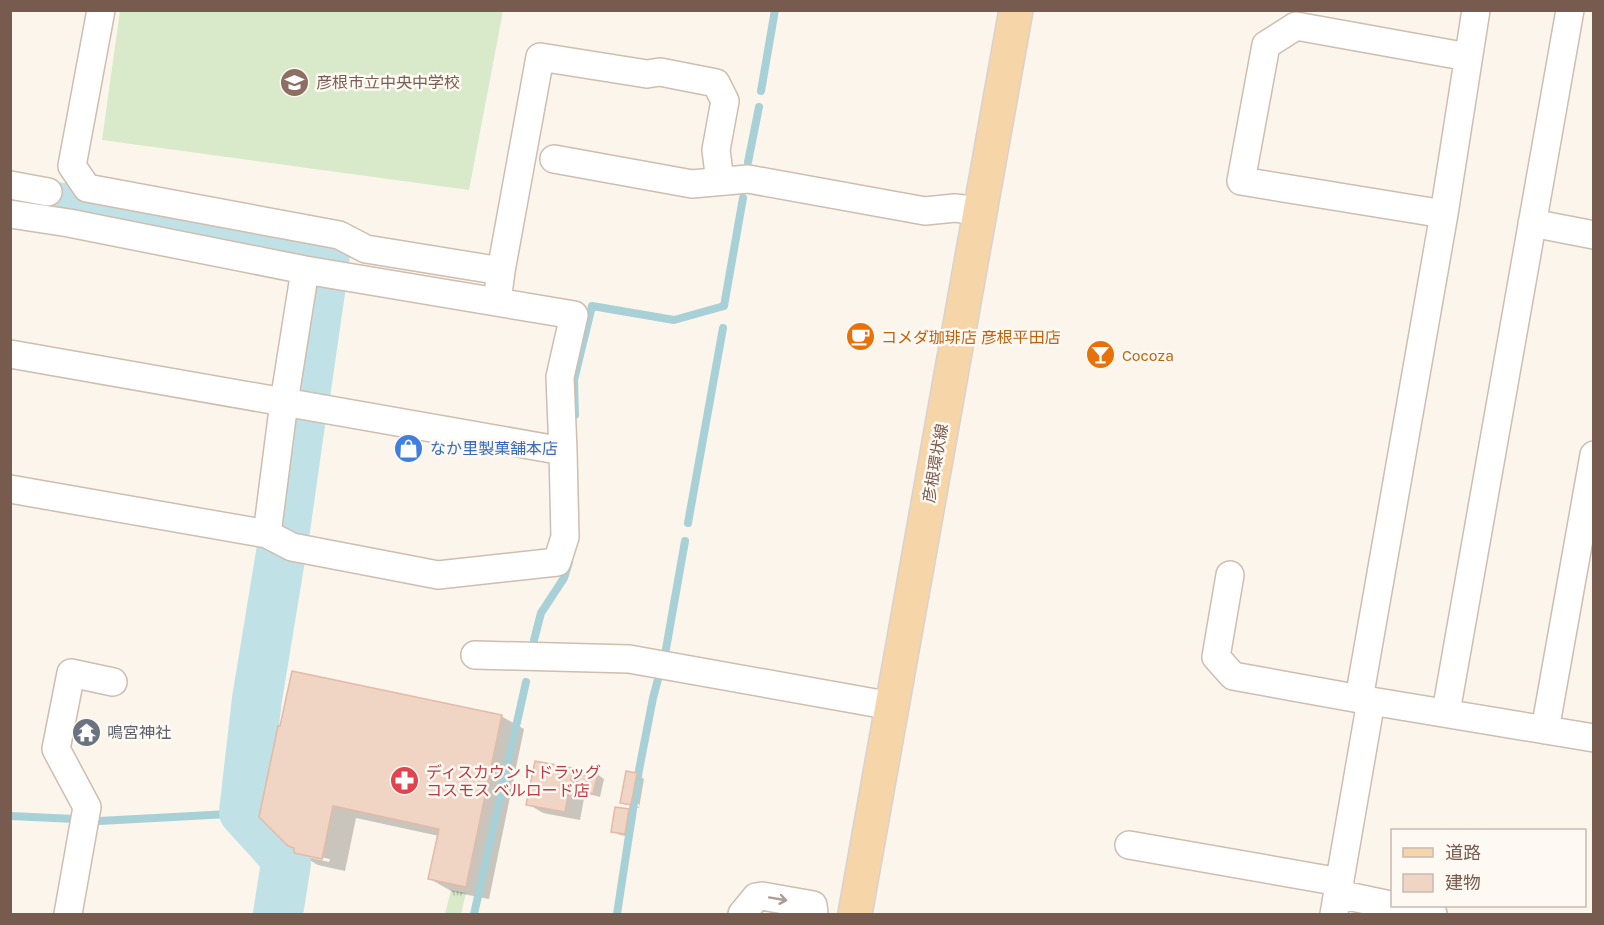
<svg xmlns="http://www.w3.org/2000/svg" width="1604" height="925" font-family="Karla,'Noto Sans JP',sans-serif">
  <defs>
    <pattern id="grass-tufts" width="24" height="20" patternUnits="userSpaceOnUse" patternTransform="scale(1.5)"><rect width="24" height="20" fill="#d8eaca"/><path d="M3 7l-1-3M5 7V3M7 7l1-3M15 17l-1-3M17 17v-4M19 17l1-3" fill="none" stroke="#b4c1a6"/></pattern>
  </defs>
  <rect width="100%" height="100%" fill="#fcf5ec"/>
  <!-- grass -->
  <path fill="url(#grass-tufts)" d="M451,890L466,893L461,914H445Z"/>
  <!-- pitch -->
  <path fill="#d8eaca" d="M120,11H503L469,190L102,140Z"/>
  <!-- shadow -->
  <path fill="#0003" fill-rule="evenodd" d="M501,716L524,729L489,899L453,892L430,879L439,836L356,818L345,871L318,865L295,852L296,849L289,845L260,817ZM304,854L330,859L329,862L308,857Z
    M572,769L580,774H597L604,779L600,797L585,793L580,820L543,813L528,804Z
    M636,775L644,779L639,808L628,806L639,807V804L627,802V805L622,802Z
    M629,810L636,815L632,837L620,835L613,831Z
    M772,906L816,914H770Z"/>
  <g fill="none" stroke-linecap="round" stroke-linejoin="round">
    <!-- stream -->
    <path stroke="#a7d1d7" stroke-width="8" d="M761,91L775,10
      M748,162L759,107
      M575,415L574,380L592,306L674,320L724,306L743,198
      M688,523L723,328
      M534,640L541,613L564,578L569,562
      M10,816L75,819
      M99,821L229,814L245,803
      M474,914L526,682
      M617,914L639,770L653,698L666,649L685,541"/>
    <!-- river -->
    <path stroke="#c0e2e6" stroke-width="50" d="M10,199L325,254L324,263
      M305,396L321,285
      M285,530L301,417
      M278,914L286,863L284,856L244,812L257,699L281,553"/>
  </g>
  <!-- building -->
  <path fill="#f0d4c4" stroke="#e2baa6" stroke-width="1.5" d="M292,671L502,715L466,887L428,879L439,829L333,806L322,859L294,853V848L288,846L259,817L278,726H280Z
    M535,761L573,768L565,812L526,805Z
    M580,769L598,773L593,794L575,790Z
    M626,771L637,773L631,805L620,803Z
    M615,807L629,809L625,834L611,832Z"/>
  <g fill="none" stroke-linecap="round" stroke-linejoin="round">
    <defs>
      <path id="minor" d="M101,10L72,166L87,188L339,235L366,249L501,271L497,302
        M554,159L692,184L748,179L925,211L955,208L980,211
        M10,185L48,192
        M10,214L69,223L305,270L574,315L560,377L563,451L565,537L557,562L438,575L292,547L267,534L10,489
        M1444,214L1241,181L1266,45L1296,26L1468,57
        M1532,223L1594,235
        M501,271L540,57L647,74L660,72L716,83L725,101L716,150L720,181
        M10,354L563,451
        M267,534L284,402L305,270
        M1230,575L1216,657L1233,676L1371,701
        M475,655L629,659L892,706
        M1359,699L1444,214L1476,10
        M1446,712L1570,10
        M1545,730L1594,455
        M1129,845L1340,882
        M1338,894L1433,914
        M68,914L87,807L56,749L71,673L113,682
        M742,914L756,897L762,896L813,905L814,914
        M1334,914L1371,701L1594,738"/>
      <path id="major" d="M855,914L1016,10"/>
    </defs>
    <!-- minor casing -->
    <use href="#minor" stroke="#cebdb1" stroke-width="30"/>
    <!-- major casing -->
    <use href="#major" stroke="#d9d1ce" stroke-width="36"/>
    <!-- minor -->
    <use href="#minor" stroke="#fff" stroke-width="27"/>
    <!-- major -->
    <use href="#major" stroke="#f6d6a8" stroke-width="33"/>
  </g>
  <!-- one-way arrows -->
  <defs><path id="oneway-shaft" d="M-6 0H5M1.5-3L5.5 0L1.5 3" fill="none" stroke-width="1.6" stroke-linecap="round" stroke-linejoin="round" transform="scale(1.5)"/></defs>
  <use stroke="#ad9d95" href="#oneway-shaft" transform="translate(778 899) rotate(10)"/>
  <!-- icons -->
  <defs>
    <symbol id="school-disc" viewBox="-11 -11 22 22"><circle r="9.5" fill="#8d6e63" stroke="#fef9f2"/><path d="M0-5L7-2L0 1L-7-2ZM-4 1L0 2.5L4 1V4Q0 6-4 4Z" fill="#fff"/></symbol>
    <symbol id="cafe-disc" viewBox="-11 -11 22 22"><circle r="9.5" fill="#e8710a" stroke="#fef9f2"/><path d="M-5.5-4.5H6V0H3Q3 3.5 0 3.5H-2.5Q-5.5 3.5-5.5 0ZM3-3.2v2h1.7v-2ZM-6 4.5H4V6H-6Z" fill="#fff"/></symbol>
    <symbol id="bar-disc" viewBox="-11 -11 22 22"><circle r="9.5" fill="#e8710a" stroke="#fef9f2"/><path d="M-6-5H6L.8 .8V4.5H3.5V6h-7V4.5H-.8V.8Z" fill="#fff"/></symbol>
    <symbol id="shop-disc" viewBox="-11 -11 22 22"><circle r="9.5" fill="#3f7fe0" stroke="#fef9f2"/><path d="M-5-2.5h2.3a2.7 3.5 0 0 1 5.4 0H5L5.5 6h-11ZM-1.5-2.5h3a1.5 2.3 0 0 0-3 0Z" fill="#fff"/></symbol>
    <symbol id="temple-disc" viewBox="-11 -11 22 22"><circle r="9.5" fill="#6b7280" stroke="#fef9f2"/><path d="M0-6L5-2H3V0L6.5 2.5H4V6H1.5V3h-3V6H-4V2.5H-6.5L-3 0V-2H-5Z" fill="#fff"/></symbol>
    <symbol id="pharmacy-disc" viewBox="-11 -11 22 22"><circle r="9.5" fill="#e0444e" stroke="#fef9f2"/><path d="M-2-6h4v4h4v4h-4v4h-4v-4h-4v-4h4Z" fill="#fff"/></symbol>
  </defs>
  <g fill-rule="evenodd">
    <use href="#school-disc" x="278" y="66" width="33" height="33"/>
    <use href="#cafe-disc" x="844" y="320" width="33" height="33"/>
    <use href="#bar-disc" x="1084" y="338" width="33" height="33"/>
    <use href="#shop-disc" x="392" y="432" width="33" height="33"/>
    <use href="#temple-disc" x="70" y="716" width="33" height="33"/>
    <use href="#pharmacy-disc" x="388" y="764" width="33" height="33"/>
  </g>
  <g text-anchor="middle" stroke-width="5" stroke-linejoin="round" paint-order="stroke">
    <!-- education labels -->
    <g font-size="16" fill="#785e54" stroke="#fef9f2" text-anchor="start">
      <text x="316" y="88">彦根市立中央中学校</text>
    </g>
    <!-- food labels -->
    <g font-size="16" fill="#c56008" stroke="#fef9f2" text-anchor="start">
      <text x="881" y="343">コメダ珈琲店 彦根平田店</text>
      <text x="1122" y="361">Cocoza</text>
    </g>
    <!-- shop labels -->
    <g font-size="16" fill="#366cbe" stroke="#fef9f2" text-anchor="start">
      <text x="430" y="454">なか里製菓舗本店</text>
    </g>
    <!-- street labels -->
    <g font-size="16" fill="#775b4f" stroke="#fef9f2">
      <text transform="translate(935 463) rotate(-80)" y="6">彦根環状線</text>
    </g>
    <!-- worship labels -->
    <g font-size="16" fill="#5b616d" stroke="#fef9f2" text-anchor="start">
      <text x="107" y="738">鳴宮神社</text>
    </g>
    <!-- health labels -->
    <g font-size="16" fill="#be3a42" stroke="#fef9f2" text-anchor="start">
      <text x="426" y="778">ディスカウントドラッグ<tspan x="426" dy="18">コスモス ベルロード店</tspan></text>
    </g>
  </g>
  <!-- border -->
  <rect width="1604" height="925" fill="none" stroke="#775b4f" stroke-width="24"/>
  <!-- legend -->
  <rect x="1391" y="829" width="195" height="78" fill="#fef9f2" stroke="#c8bab1" stroke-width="1.5"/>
  <rect x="1403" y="848" width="30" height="9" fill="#f6d6a8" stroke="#c8bab1" stroke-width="1.5"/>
  <text x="1445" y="859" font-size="18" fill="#775b4f">道路</text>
  <rect x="1403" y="874" width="30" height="18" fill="#f0d4c4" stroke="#c8bab1" stroke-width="1.5"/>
  <text x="1445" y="889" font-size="18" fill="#775b4f">建物</text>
</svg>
